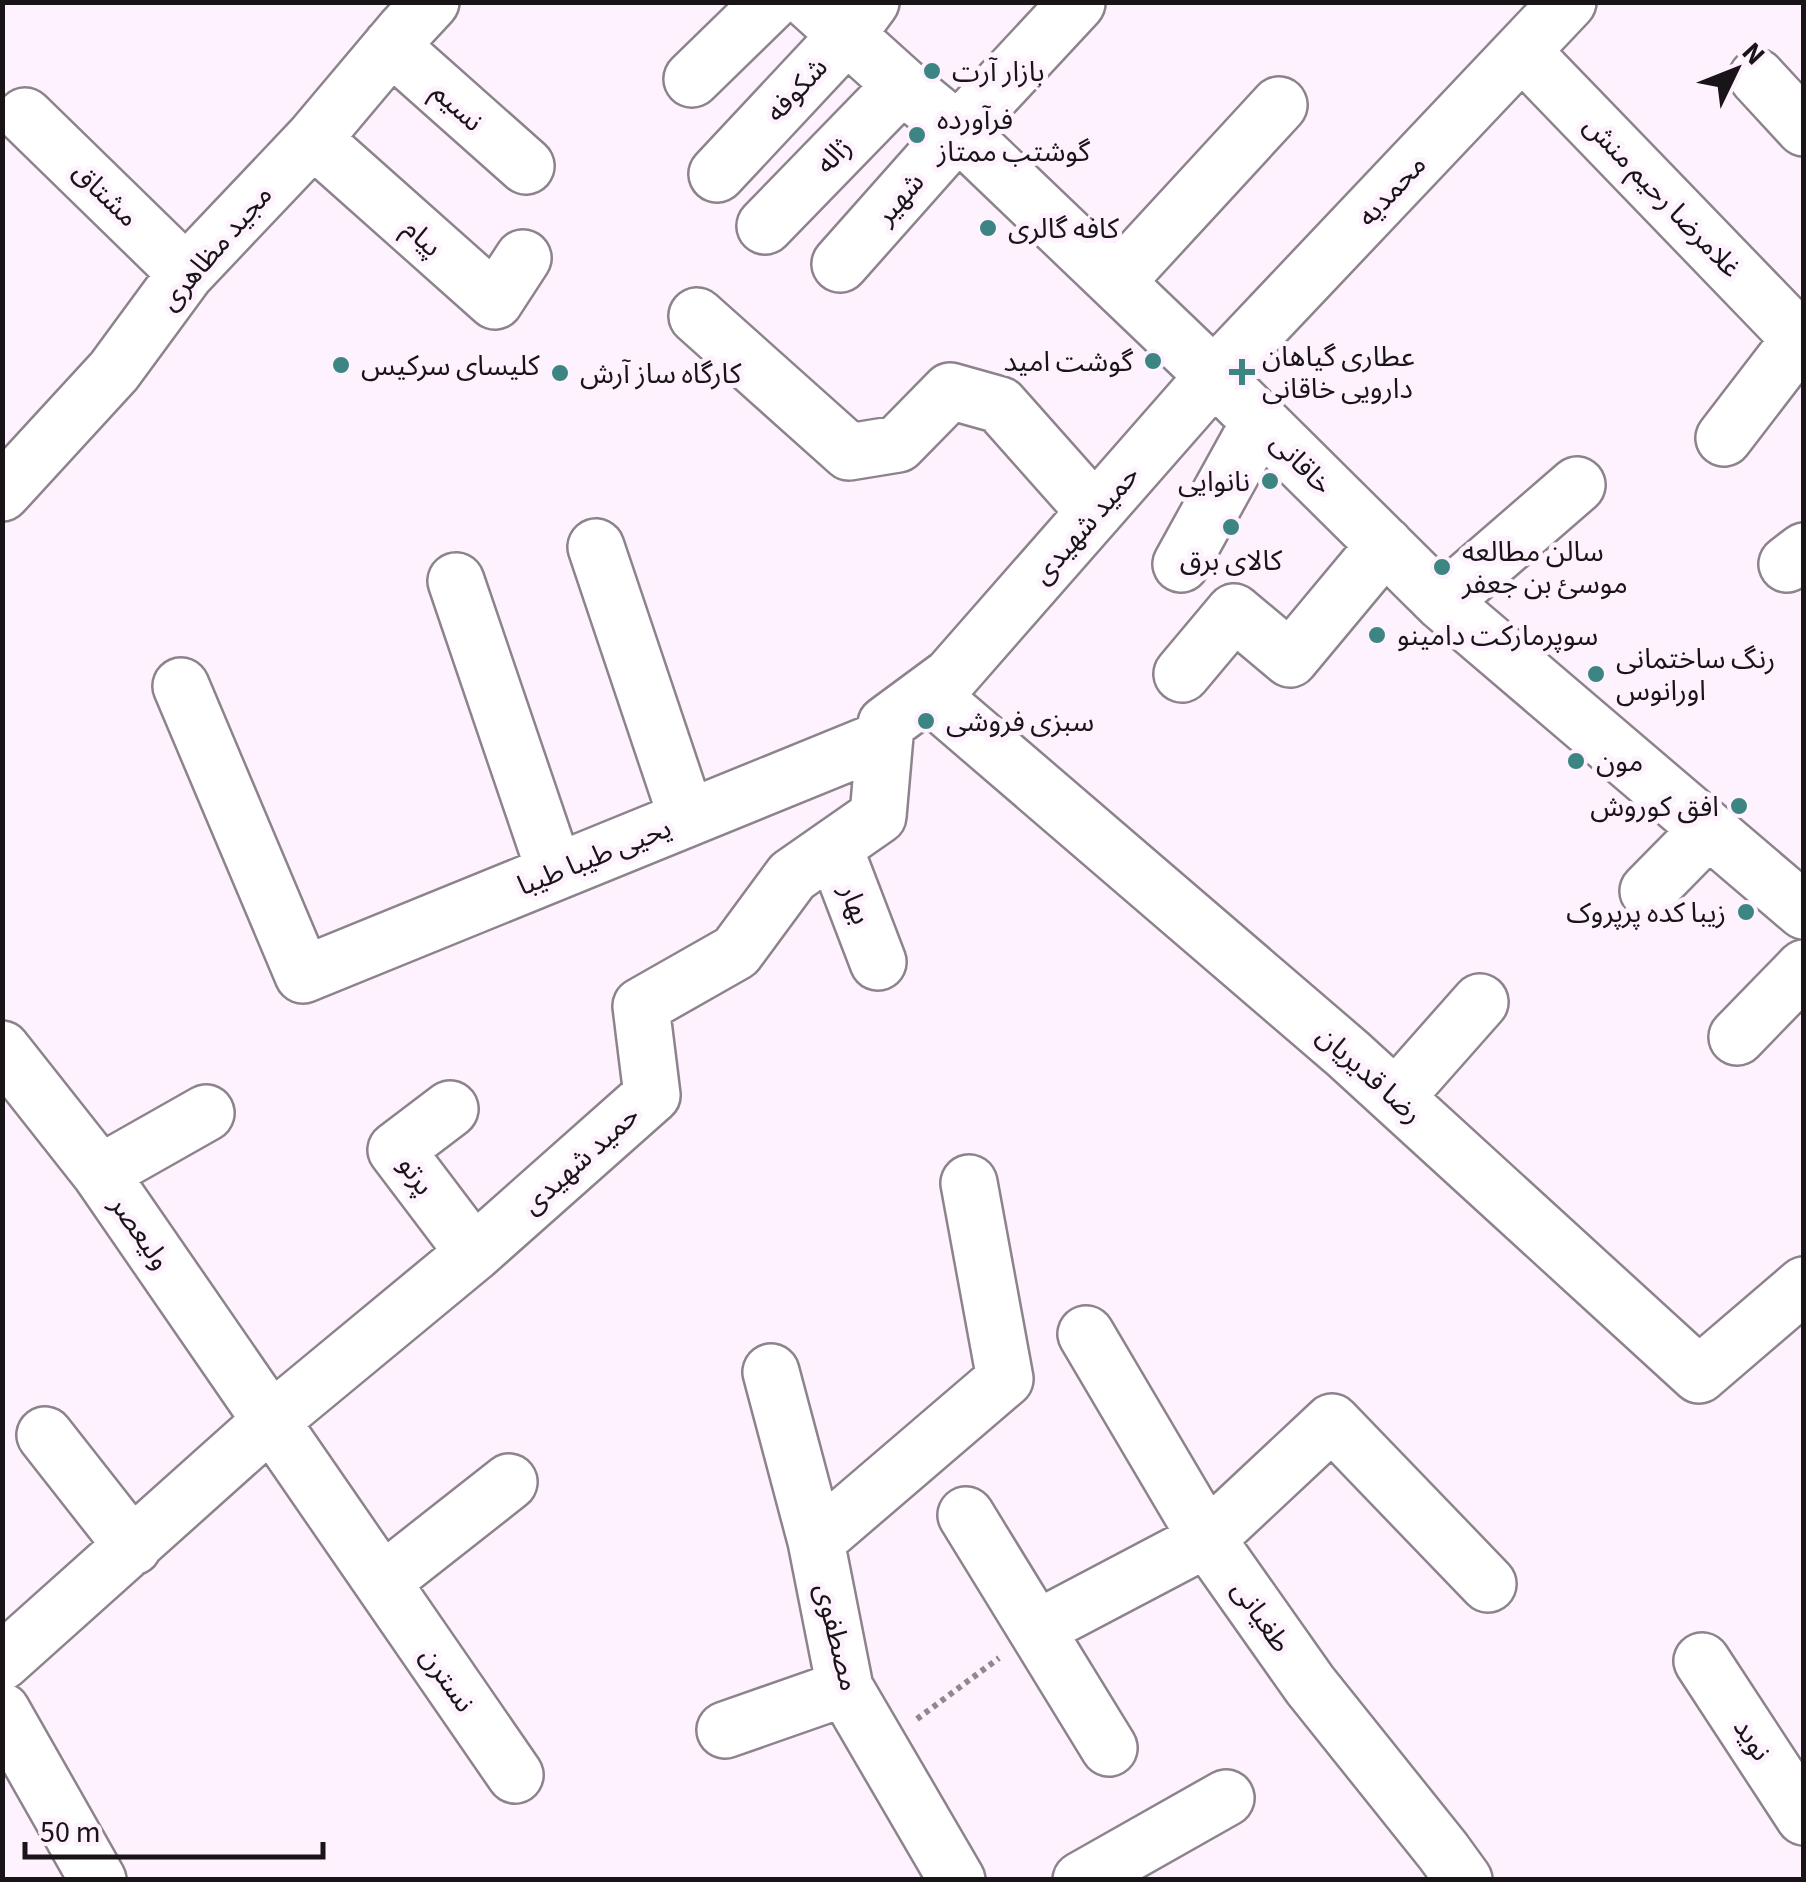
<svg xmlns="http://www.w3.org/2000/svg" width="1806" height="1882" font-family="'Source Sans 3','Noto Sans Arabic',sans-serif">
  <rect width="100%" height="100%" fill="#fdf2fd"/>
  <g fill="none" stroke-linecap="round" stroke-linejoin="round">
    <defs>
      <path id="minor" d="M810,2L902,85L958,131L1214,376L1442,602L1804,911
        M391,46L526,166
        M1522,51L1800,339L1804,337
        M1757,77L1804,128
        M692,79L771,2
        M25,116L186,273
        M313,139L495,301L523,258
        M717,174L846,36L871,2
        M765,226L902,85
        M840,264L958,131L1077,3
        M1116,282L1279,105
        M697,316L849,452L898,444L950,391L1000,405L1095,512
        M1724,438L1800,339
        M2,493L114,371L186,273L313,139L404,31L431,2
        M596,547L687,818
        M1181,564L1260,421
        M1787,564L1804,551
        M456,581L555,872
        M1442,602L1577,485
        M1182,674L1234,612L1290,659L1385,545
        M181,686L303,975L885,738
        M928,693L1348,1054L1699,1375L1804,1285
        M834,847L878,962
        M1648,891L1708,830
        M1737,1037L1804,968
        M2,1049L100,1173L515,1775
        M1396,1097L1480,1002
        M450,1109L396,1150L474,1253
        M100,1173L206,1113
        M1086,1334L1207,1539L1310,1685L1443,1851L1464,1880
        M771,1372L816,1541L845,1688L957,1880
        M45,1435L133,1547
        M966,1515L1109,1748
        M816,1541L1005,1379L969,1183
        M382,1582L509,1482
        M1036,1629L1207,1539L1332,1422L1488,1584
        M1702,1661L1804,1817
        M2,1662L271,1421L474,1253L652,1095L641,1006L736,952L792,876L878,816L886,724L951,676L1214,376L1568,2
        M2,1711L98,1880
        M725,1730L845,1688
        M1081,1880L1226,1798"/>
    </defs>
    <!-- minor casing -->
    <use href="#minor" stroke="#8d838d" stroke-width="60"/>
    <!-- path -->
    <path stroke="#908890" stroke-width="6" stroke-dasharray="5 5" stroke-linecap="butt" d="M917,1719L999,1658"/>
    <!-- minor -->
    <use href="#minor" stroke="#fff" stroke-width="55"/>
  </g>
  <!-- markers -->
  <g fill="#3d8583" stroke="#fdf2fd" stroke-width="4">
    <circle cx="932" cy="71" r="10"/>
    <circle cx="917" cy="135" r="10"/>
    <circle cx="988" cy="228" r="10"/>
    <circle cx="1153" cy="361" r="10"/>
    <circle cx="341" cy="365" r="10"/>
    <path d="M1237 357h10v10h10v10h-10v10h-10v-10h-10v-10h10z"/>
    <circle cx="560" cy="373" r="10"/>
    <circle cx="1270" cy="481" r="10"/>
    <circle cx="1231" cy="527" r="10"/>
    <circle cx="1442" cy="567" r="10"/>
    <circle cx="1377" cy="635" r="10"/>
    <circle cx="1596" cy="674" r="10"/>
    <circle cx="926" cy="721" r="10"/>
    <circle cx="1576" cy="761" r="10"/>
    <circle cx="1739" cy="806" r="10"/>
    <circle cx="1746" cy="912" r="10"/>
  </g>
  <g text-anchor="middle" stroke-width="10" stroke-linejoin="round" paint-order="stroke">
    <!-- poi labels -->
    <g font-size="28" fill="#181418" stroke="#fdf2fd" text-anchor="start">
      <text x="952" y="81">بازار آرت</text>
      <text x="937" y="129">فرآورده<tspan x="937" dy="32">گوشتب ممتاز</tspan></text>
      <text x="1008" y="238">کافه گالری</text>
      <text x="1262" y="366">عطاری گیاهان<tspan x="1262" dy="32">دارویی خاقانی</tspan></text>
      <text x="1133" y="371" text-anchor="end">گوشت امید</text>
      <text x="361" y="375">کلیسای سرکیس</text>
      <text x="580" y="383">کارگاه ساز آرش</text>
      <text x="1250" y="491" text-anchor="end">نانوایی</text>
      <text x="1462" y="561">سالن مطالعه<tspan x="1462" dy="32">موسئ بن جعفر</tspan></text>
      <text x="1231" y="570" text-anchor="middle">کالای برق</text>
      <text x="1397" y="645">سوپرمارکت دامینو</text>
      <text x="1616" y="668">رنگ ساختمانی<tspan x="1616" dy="32">اورانوس</tspan></text>
      <text x="946" y="731">سبزی فروشی</text>
      <text x="1596" y="771">مون</text>
      <text x="1719" y="816" text-anchor="end">افق کوروش</text>
      <text x="1726" y="922" text-anchor="end">زیبا کده پرپروک</text>
    </g>
    <!-- street labels -->
    <g font-size="28" fill="#181418" stroke="#fdf2fd">
      <text transform="translate(796 89) rotate(-47)" y="10">شکوفه</text>
      <text transform="translate(458 106) rotate(42)" y="10">نسیم</text>
      <text transform="translate(833 155) rotate(-46)" y="10">ژاله</text>
      <text transform="translate(1391 190) rotate(-47)" y="10">محمدیه</text>
      <text transform="translate(106 194) rotate(44)" y="10">مشتاق</text>
      <text transform="translate(1663 196) rotate(46)" y="10">غلامرضا رحیم منش</text>
      <text transform="translate(899 198) rotate(-49)" y="10">شهیر</text>
      <text transform="translate(423 237) rotate(42)" y="10">پیام</text>
      <text transform="translate(215 247) rotate(-49)" y="10">مجید مظاهری</text>
      <text transform="translate(1302 463) rotate(45)" y="10">خاقانی</text>
      <text transform="translate(1085 524) rotate(-49)" y="10">حمید شهیدی</text>
      <text transform="translate(594 856) rotate(-22)" y="10">یحیی طیبا طیبا</text>
      <text transform="translate(856 904) rotate(69)" y="10">بهار</text>
      <text transform="translate(1370 1074) rotate(42)" y="10">رضا قدیریان</text>
      <text transform="translate(580 1159) rotate(-42)" y="10">حمید شهیدی</text>
      <text transform="translate(417 1175) rotate(56)" y="10">پرتو</text>
      <text transform="translate(141 1232) rotate(55)" y="10">ولیعصر</text>
      <text transform="translate(1262 1616) rotate(55)" y="10">طغیانی</text>
      <text transform="translate(838 1637) rotate(76)" y="10">مصطفوی</text>
      <text transform="translate(448 1679) rotate(55)" y="10">نسترن</text>
      <text transform="translate(1753 1739) rotate(57)" y="10">نوید</text>
    </g>
  </g>
  <!-- border -->
  <rect width="1806" height="1882" fill="none" stroke="#181418" stroke-width="10"/>
  <!-- north arrow -->
  <g transform="translate(1736 70) rotate(47)" stroke="#fdf2fd" stroke-width="8" paint-order="stroke">
  <path d="M0-8L18 38L0 25L-18 38Z" fill="#181418"/>
  <text y="-15" font-size="28" font-weight="bold" text-anchor="middle" fill="#181418">N</text>
  </g>
  <!-- scale -->
  <path d="M25 1842v15h298v-15" fill="none" stroke="#181418" stroke-width="5"/>
  <text x="40" y="1842" font-size="30" fill="#181418" stroke="#fdf2fd" stroke-width="8" paint-order="stroke">50 m</text>
</svg>
